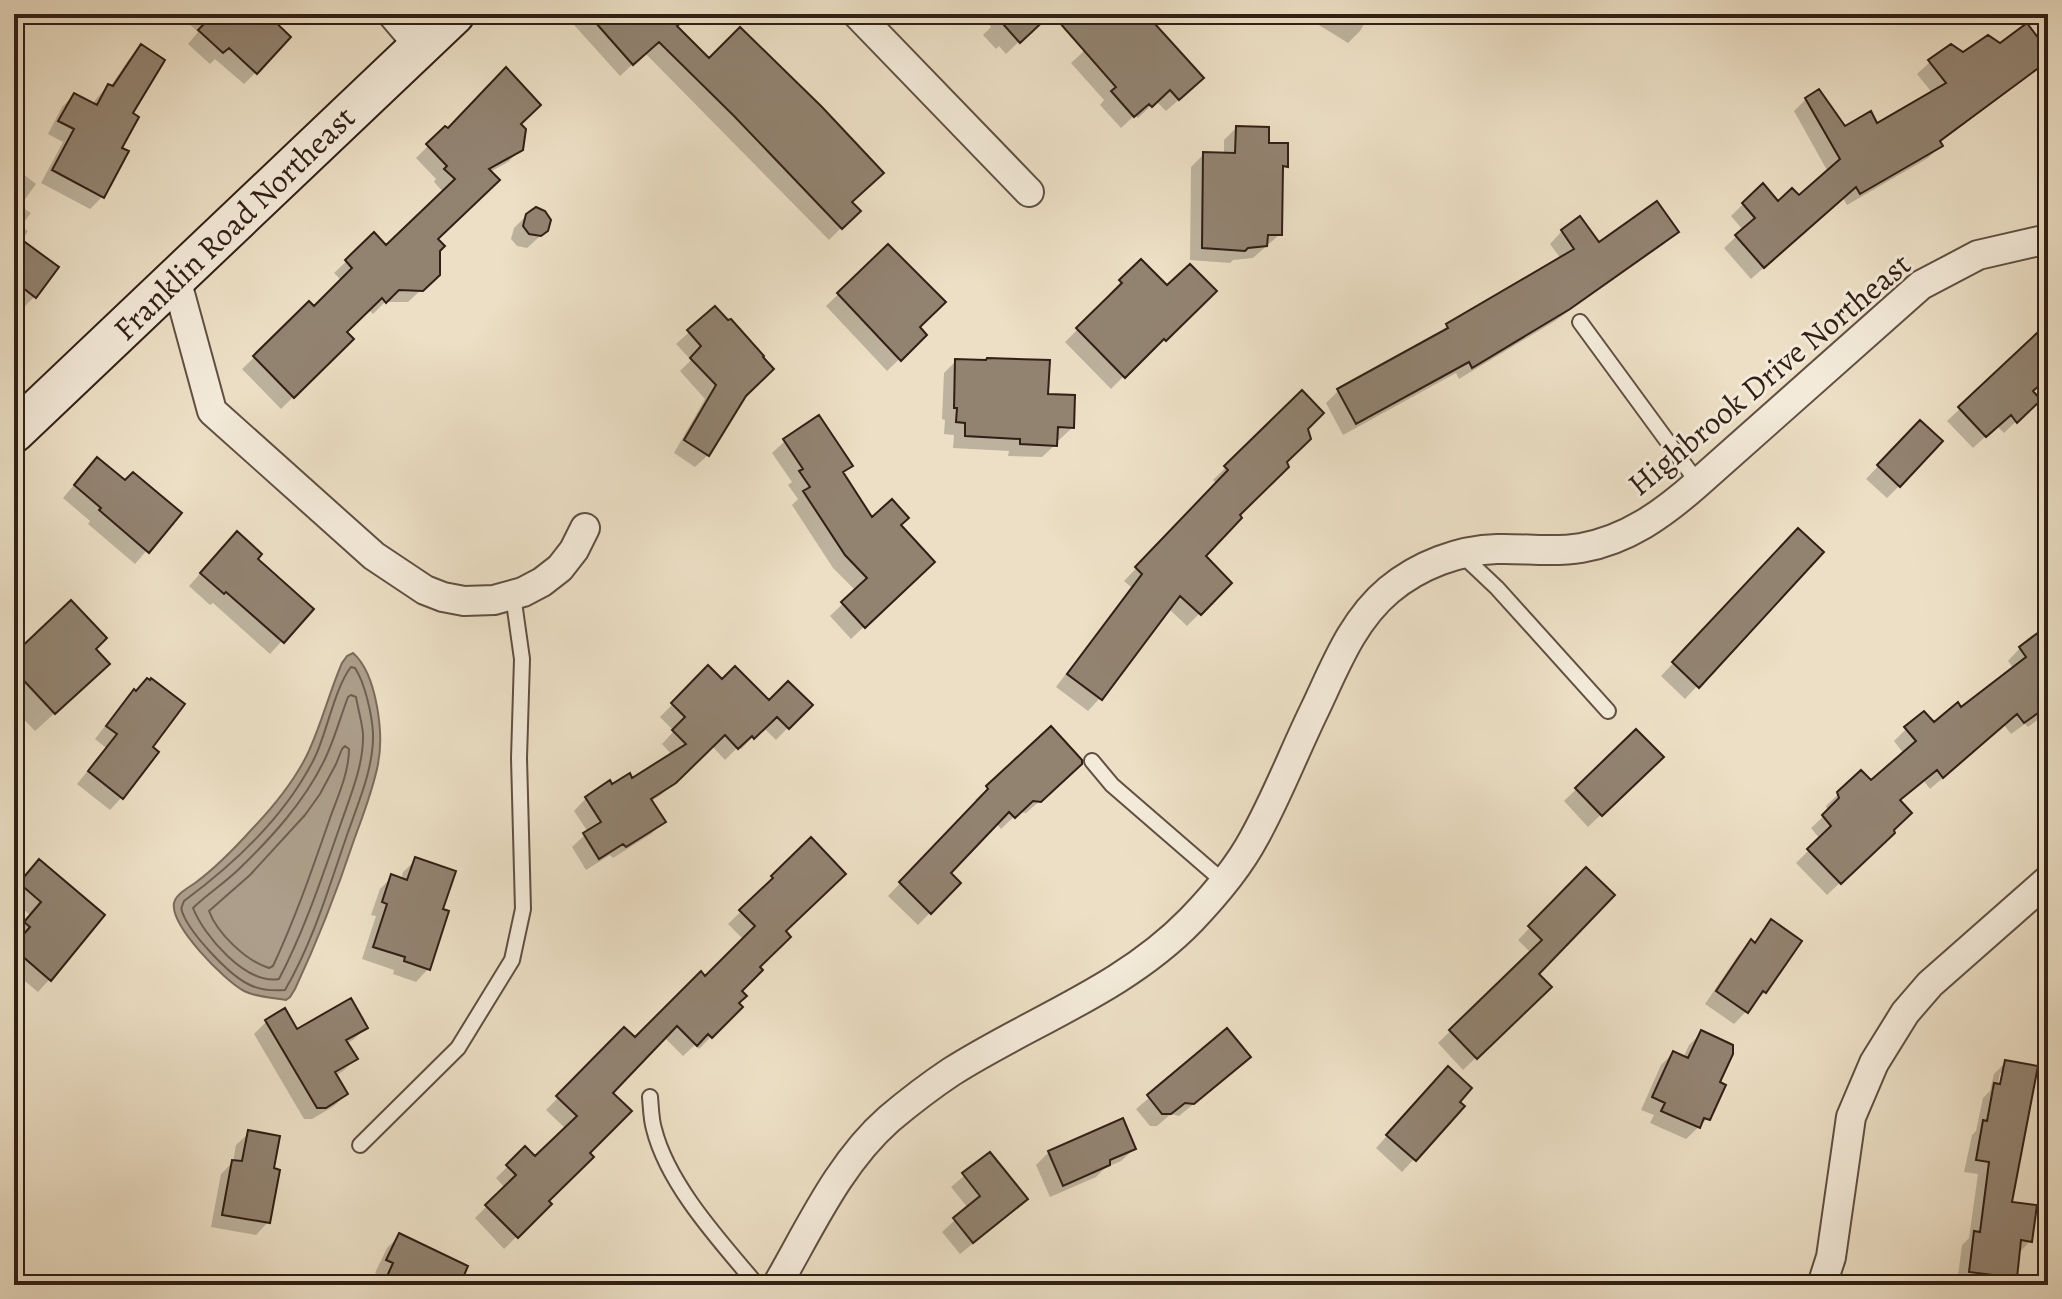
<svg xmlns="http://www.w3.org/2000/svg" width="2062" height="1299" font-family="Alegreya,serif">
  <rect width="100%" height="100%" fill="#ecdfc5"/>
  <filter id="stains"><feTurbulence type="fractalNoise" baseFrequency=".0025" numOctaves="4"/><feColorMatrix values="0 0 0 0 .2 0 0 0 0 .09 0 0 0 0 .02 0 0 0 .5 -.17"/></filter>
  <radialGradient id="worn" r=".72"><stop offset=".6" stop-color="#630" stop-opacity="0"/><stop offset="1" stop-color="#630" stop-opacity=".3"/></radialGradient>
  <!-- water -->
  <path fill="#ac9e8a" stroke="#7b6b5c" stroke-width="2" d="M353,653C377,674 384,734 378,764C373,790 363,815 354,840C337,891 318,940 295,989L290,997L286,1000C271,997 258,998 244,991C225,981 170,926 174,903C176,894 188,888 195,883C217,867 235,848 253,828C274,806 293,783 307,755C321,726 329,693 342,663L347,656Z"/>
  <!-- shadow -->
  <path fill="#0003" fill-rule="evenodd" d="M178,14H267L256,72L244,84L215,59L210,64L188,44L198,32Z
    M568,14H673L675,26L858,211L829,240L645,53L620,76L566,16Z
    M979,14H1048L1006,54L999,46L996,49L983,35L991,27Z
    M1124,14H1144L1190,90L1166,111L1156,101L1138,118L1135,115L1121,128L1100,105L1104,100L1071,63Z
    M1301,14H1370L1360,31L1348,43Z
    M2000,45L2048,54V59L2038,69L1939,143L1940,146L1928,158L1847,205L1843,198L1751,279L1724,248L1743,230L1731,216L1743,204H1778L1799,197L1828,172L1794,111L1806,99L1845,129L1877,126L1933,94L1917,74L1930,62Z
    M141,47L131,114L102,197L90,209L41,183L63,142L48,134L62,107L74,95L92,105L96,99L108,86L110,87L129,59Z
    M518,125L521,149L508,162L490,172L436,239L438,274L408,302H385L373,314L368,309L345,332L352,339L281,409L242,369L309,304L314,309L342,281L334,273L374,235L386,248L444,193L434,182L436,179L416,158L445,129Z
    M1236,128L1267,145L1286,166L1281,171L1280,234L1253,258L1233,260L1230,263L1190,260L1191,167L1204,154L1224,155V140Z
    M14,167L36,184L20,206L31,213L21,226L28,231L21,242L35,296L22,309L14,302Z
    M527,215L547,230L527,248L517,246L511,239L514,228Z
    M1562,231L1598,245L1677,232L1664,244L1555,321L1459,379L1456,373L1343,435L1326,403L1338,391L1438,336L1448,326L1561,259L1550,244Z
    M888,247L917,327L924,335L887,371L826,306Z
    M1141,261L1167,288L1214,291L1152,352L1150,350L1111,389L1065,342L1111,296L1109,294Z
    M715,309L743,396L708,455L695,467L674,453L705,399L680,371L691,360L676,344Z
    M2037,336L2048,348V376L2031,392L2038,400L2004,433L1997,426L1973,448L1947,421Z
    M956,361L1046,395L1072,428L1059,440H1055V445L1042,457L1008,456L1009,451L953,448L954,435L944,434L945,420L942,419L944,373Z
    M1302,393L1306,428L1203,556L1230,583L1187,626L1168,608L1100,698L1088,711L1056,687L1131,587L1124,581L1217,484L1213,480Z
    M1920,422L1899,486L1887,498L1866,479Z
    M785,441L850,466L841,474L872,520L899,526L920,574L851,639L830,616L856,591L833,568L792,505L798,499L788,485L792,482L772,453Z
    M85,472L124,483L179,513L135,564L88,524L90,521L63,498Z
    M1786,543L1822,552L1685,699L1661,676Z
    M225,546L255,559L311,609L270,654L213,603L210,605L189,586Z
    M2043,631L2048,638V712L2028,727L2025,724L2011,734L2004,725L1930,789L1924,781L1899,802L1880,845L1827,895L1796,863L1820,839L1811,828L1828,812L1826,806L1861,772L1871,783L1904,754L1894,741L1906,729L1934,725L1961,709L2014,669L2008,661L2020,648Z
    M93,649L89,682L35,731L14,709V657Z
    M708,668L722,682L769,703L810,705L776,740L763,727L741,749L738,747L725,760L711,745L661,795L650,802L663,822L651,834L613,858L610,855L586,870L572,847L588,832L574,811L586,798L632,781L672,755L662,744L674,731L660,717Z
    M134,692L150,747L122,797L110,810L77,784L106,748L95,739L122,704Z
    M1051,729L1068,776L1026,813L1019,812L1001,829L996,823L948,873L959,883L918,925L888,896L977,802L975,800Z
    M1636,731L1661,757L1588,827L1564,801Z
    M811,840L783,931L739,991L737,1004L740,1007L699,1049L695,1045L683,1056L664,1037L610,1093L546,1201L550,1204L504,1249L475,1218L505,1188L496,1178L508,1166L535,1159L566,1129L546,1110L624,1030L635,1040L705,979L744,940L728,924L762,891L760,890Z
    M416,860L440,910L428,969L416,982L393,974L394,970L362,959L376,916L371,915L380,889L392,877L401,880L403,872Z
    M1586,870L1536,974L1549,987L1463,1070L1438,1043L1531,953L1518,940Z
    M27,874L69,958L38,992L14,972V944L18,939L14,934L30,915L14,901V890Z
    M1771,922L1765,992L1734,1024L1705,1004L1739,954L1751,942L1753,943Z
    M267,1021L296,1032L366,1028L353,1040L346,1044L355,1059L343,1071L335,1076L346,1094L334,1106L312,1119H304L254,1034Z
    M1227,1031L1236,1069L1179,1116L1171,1114L1157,1126H1150L1136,1109Z
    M1701,1033L1717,1084L1708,1118L1686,1139L1650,1123L1654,1115L1641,1110L1661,1065L1673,1053L1683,1058L1689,1045Z
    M2006,1062L2009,1204L2030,1241L2018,1254L2015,1277L2006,1285L1957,1283L1962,1245L1969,1238L1978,1174L1964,1172L1972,1135L1976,1131L1983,1098L1990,1091L1994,1074ZM2000,1073H2004L2000,1094L1996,1093Z
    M1436,1081L1462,1107L1402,1172L1376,1148Z
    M249,1133L272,1170L268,1222L256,1235L211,1227L221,1174L233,1162L236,1145Z
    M1134,1149L1121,1161L1105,1168L1096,1177L1050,1197L1036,1165L1049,1152Z
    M990,1154L1026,1199L1013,1211L960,1254L942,1232L968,1208L951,1187Z
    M399,1236L457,1285H378L382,1276L375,1273L387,1248Z"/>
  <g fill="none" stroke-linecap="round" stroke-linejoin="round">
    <!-- shore -->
    <path stroke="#6e5e50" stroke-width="2" d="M351,667L355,668C365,683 372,715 373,733C374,768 358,803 347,835C329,887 313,942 285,990C272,991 259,990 248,984C228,974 191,934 183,914C180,907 182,907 184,901C234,864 287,814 315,757C327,732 335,687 351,667Z
      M351,695L356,697C358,709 362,722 363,734C364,766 349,799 339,829C321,880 304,931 279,979C246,985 204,936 193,908C207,894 225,883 240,868C272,837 304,802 324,761C334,741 340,718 348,697Z
      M345,746L349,749C349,773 337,798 329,821C312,870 295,919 273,966L269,968C246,961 217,933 209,911L250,875L305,815L320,794L336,764L342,749Z"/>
  </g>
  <!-- building -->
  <path fill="#928371" stroke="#311f16" stroke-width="2" d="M214,14H267L291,37L257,74L229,48L223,53L198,30Z
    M588,14H691L677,26L709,58L740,27L822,107L884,173L852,202L861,211L842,229L734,116L659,42L633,65Z
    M994,14H1051L1020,43Z
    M1052,14H1146L1204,78L1179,100L1170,90L1152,107L1149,104L1134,117L1111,91L1116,87Z
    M2027,23L2048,51V61L1940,141L1943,146L1860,194L1856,187L1764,268L1735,235L1755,218L1742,203L1763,183L1778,201L1792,188L1799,195L1840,159L1805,98L1819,89L1845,126L1871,111L1877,123L1946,83L1928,60L1951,44L1963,52L1988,35L2000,43Z
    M141,44L165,60L133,113L139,117L122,148L129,151L104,198L52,170L74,129L58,121L74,93L97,105L108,84L113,86Z
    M506,67L541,105L521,124L526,129L523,150L489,169L500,180L438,239L445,246L440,251V275L423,291L399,290L386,303L382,298L347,332L354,339L294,398L253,356L309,301L314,306L352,268L345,260L374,232L386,245L455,179L444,169L447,166L426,144L445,126L448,128Z
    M1236,126L1269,127V143H1288V167L1283,166L1282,235H1268L1267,246L1248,248L1245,251L1202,248L1203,152L1235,153Z
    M1657,201L1679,232L1570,309L1472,368L1469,362L1356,424L1337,389L1448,328L1446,324L1574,249L1561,230L1580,216L1599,242Z
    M536,207L545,211L551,220L548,231L541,236L529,234L523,226L526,214Z
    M14,234L59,267L36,298L14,281Z
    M888,244L946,302L920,327L927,335L901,361L837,293Z
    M1141,259L1167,285L1190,264L1217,291L1166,341L1164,339L1125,378L1076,328L1122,283L1119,280Z
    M715,306L728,320L731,319L764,356L763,357L774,369L746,396L709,456L684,440L716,385L690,358L701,346L687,330Z
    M2037,333L2048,345V378L2033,391L2041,400L2017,423L2011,415L1986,437L1958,407Z
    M987,358L1050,360L1048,394L1075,395L1074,428L1058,427L1057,446L1020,444V439L965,436V423L956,422L957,408H954L955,359L986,360Z
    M1302,390L1324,413L1308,429L1311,439L1287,462L1289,467L1240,515L1242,518L1206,556L1232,583L1201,615L1180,596L1102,700L1067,674L1142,574L1135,567L1228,470L1224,466Z
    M819,415L853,466L843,472L872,517L892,499L909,518L901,525L935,562L865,628L841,602L867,578L845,555L803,491L810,487L799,471L803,469L783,439Z
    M1920,420L1943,441L1900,487L1877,465Z
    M97,457L125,480L133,472L182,513L149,553L99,510L101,508L74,485Z
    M1798,528L1824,552L1699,688L1672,662Z
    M237,531L262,554L258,559L314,609L284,643L226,592L224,594L200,573Z
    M71,600L107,638L96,649L110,664L55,714L14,670V654Z
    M2048,625V706L2024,723L2017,714L1943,778L1937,770L1900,800L1912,813L1894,830L1895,833L1841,884L1807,849L1831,826L1822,815L1839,798L1837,792L1861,770L1871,780L1916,741L1904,727L1924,711L1934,722L1958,702L1961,707L2026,657L2019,647Z
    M708,665L722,679L735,666L769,700L788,681L813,705L789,729L777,717L754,739L752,736L738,749L725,735L676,783L651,799L666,822L626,847L623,844L599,859L583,833L601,822L585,797L610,780L612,784L630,773L632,778L686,744L672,730L685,717L671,703Z
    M147,678L150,680L151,678L185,704L153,747L159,752L123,799L88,771L117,734L106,726L134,689L136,691Z
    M1051,726L1082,760V764L1041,802L1033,801L1015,818L1009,812L951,873L961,883L931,914L899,882L988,789L986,786Z
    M1636,729L1664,757L1602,816L1575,788Z
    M811,837L846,874L786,931L791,937L760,967L763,970L742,991L747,996L739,1003L743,1007L712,1038L708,1034L697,1046L677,1026L613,1093L632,1111L590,1153L594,1157L549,1201L552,1204L518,1238L485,1205L516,1175L506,1165L525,1146L535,1156L577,1116L556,1096L624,1027L635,1037L701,971L705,976L755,926L739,910L773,878L771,876Z
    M415,857L456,871L443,909L449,911L430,970L404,961L405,957L373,947L387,904L382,902L391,874L407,880Z
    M39,859L105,915L51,981L14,949V945L30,927L24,922L41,902L19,883Z
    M1586,867L1615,895L1539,974L1552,987L1477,1059L1449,1030L1542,940L1528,926Z
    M1771,919L1802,941L1766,993L1763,991L1748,1013L1716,991L1751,939L1755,943Z
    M351,998L368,1028L346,1040L358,1059L335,1072L348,1094L326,1108H317L265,1020L285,1008L297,1029Z
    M1227,1028L1251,1057L1194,1104L1185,1103L1171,1114H1162L1147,1095Z
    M1701,1030L1733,1045V1054L1720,1082L1726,1085L1710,1120L1704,1118L1700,1128L1661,1111L1665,1103L1652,1097L1673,1051L1688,1058Z
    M2005,1060L2038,1066L2012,1202L2037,1205L2032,1242L2021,1240L2017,1278L1969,1272L1974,1231L1980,1232L1989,1162L1976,1160L1983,1120L1987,1121L1994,1083L2000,1084Z
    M1448,1066L1472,1088L1460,1102L1465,1106L1416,1161L1386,1135Z
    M1123,1118L1136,1149L1110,1160V1165L1063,1186L1048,1151Z
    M248,1130L280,1136L274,1168L280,1170L270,1223L222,1215L232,1160L242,1161Z
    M990,1152L1028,1199L973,1243L953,1218L980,1196L962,1173Z
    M399,1233L468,1266L460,1285H383L393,1263L386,1260Z"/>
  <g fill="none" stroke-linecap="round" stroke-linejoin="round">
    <defs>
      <path id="lane" d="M1580,322L1698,483
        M1461,554L1497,588L1608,711
        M1092,761L1112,785L1224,882
        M650,1097C651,1107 651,1119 654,1129C668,1185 720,1241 757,1285
        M360,1145L458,1048L512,960L523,909L519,758L522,659L513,595"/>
      <path id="street" d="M392,14L420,47
        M857,14L1029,192
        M176,279L212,411L374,556L425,590L443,597L464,601L494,600L523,592L542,582L560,568L574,550L585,528
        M777,1285C810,1228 839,1163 889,1119C908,1103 930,1086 951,1072C1031,1021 1123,990 1191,920C1214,896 1238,868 1254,838C1277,797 1294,752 1315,709C1335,667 1352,621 1389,590C1419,565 1459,550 1497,549C1525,548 1552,553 1581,548C1627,540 1663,514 1698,483L1921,285L1978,255L2048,239
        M1822,1285L1831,1257L1851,1117L1874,1063L1905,1013L1930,984L2048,880"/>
      <path id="secondary" d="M14,432L454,14"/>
    </defs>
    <!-- lane casing -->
    <use href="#lane" stroke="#604f42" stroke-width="18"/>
    <!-- street casing -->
    <use href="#street" stroke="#604f42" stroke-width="32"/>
    <!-- secondary casing -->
    <use href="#secondary" stroke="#311f16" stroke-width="44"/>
    <!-- lane -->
    <use href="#lane" stroke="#f3ead9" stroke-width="14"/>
    <!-- street -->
    <use href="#street" stroke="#f3ead9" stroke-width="28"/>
    <!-- secondary -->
    <use href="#secondary" stroke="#f3ead9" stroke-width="40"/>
  </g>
  <g text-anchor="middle" stroke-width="6" stroke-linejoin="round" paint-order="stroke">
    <!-- street labels -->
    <g font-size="32" fill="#311f16" stroke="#f3ead9">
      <text transform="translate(234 223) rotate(-44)" y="11">Franklin Road Northeast</text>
      <text transform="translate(1769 374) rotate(-40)" y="11">Highbrook Drive Northeast</text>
    </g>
  </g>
  <!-- margin -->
  <rect width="2062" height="1299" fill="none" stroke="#ecdfc5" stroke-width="48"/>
  <rect x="16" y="16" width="2030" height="1267" fill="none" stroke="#311f16" stroke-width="4"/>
  <rect x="24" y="24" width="2014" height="1251" fill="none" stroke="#311f16" stroke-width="2"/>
  <rect width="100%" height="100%" filter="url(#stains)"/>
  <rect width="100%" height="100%" fill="url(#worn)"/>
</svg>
